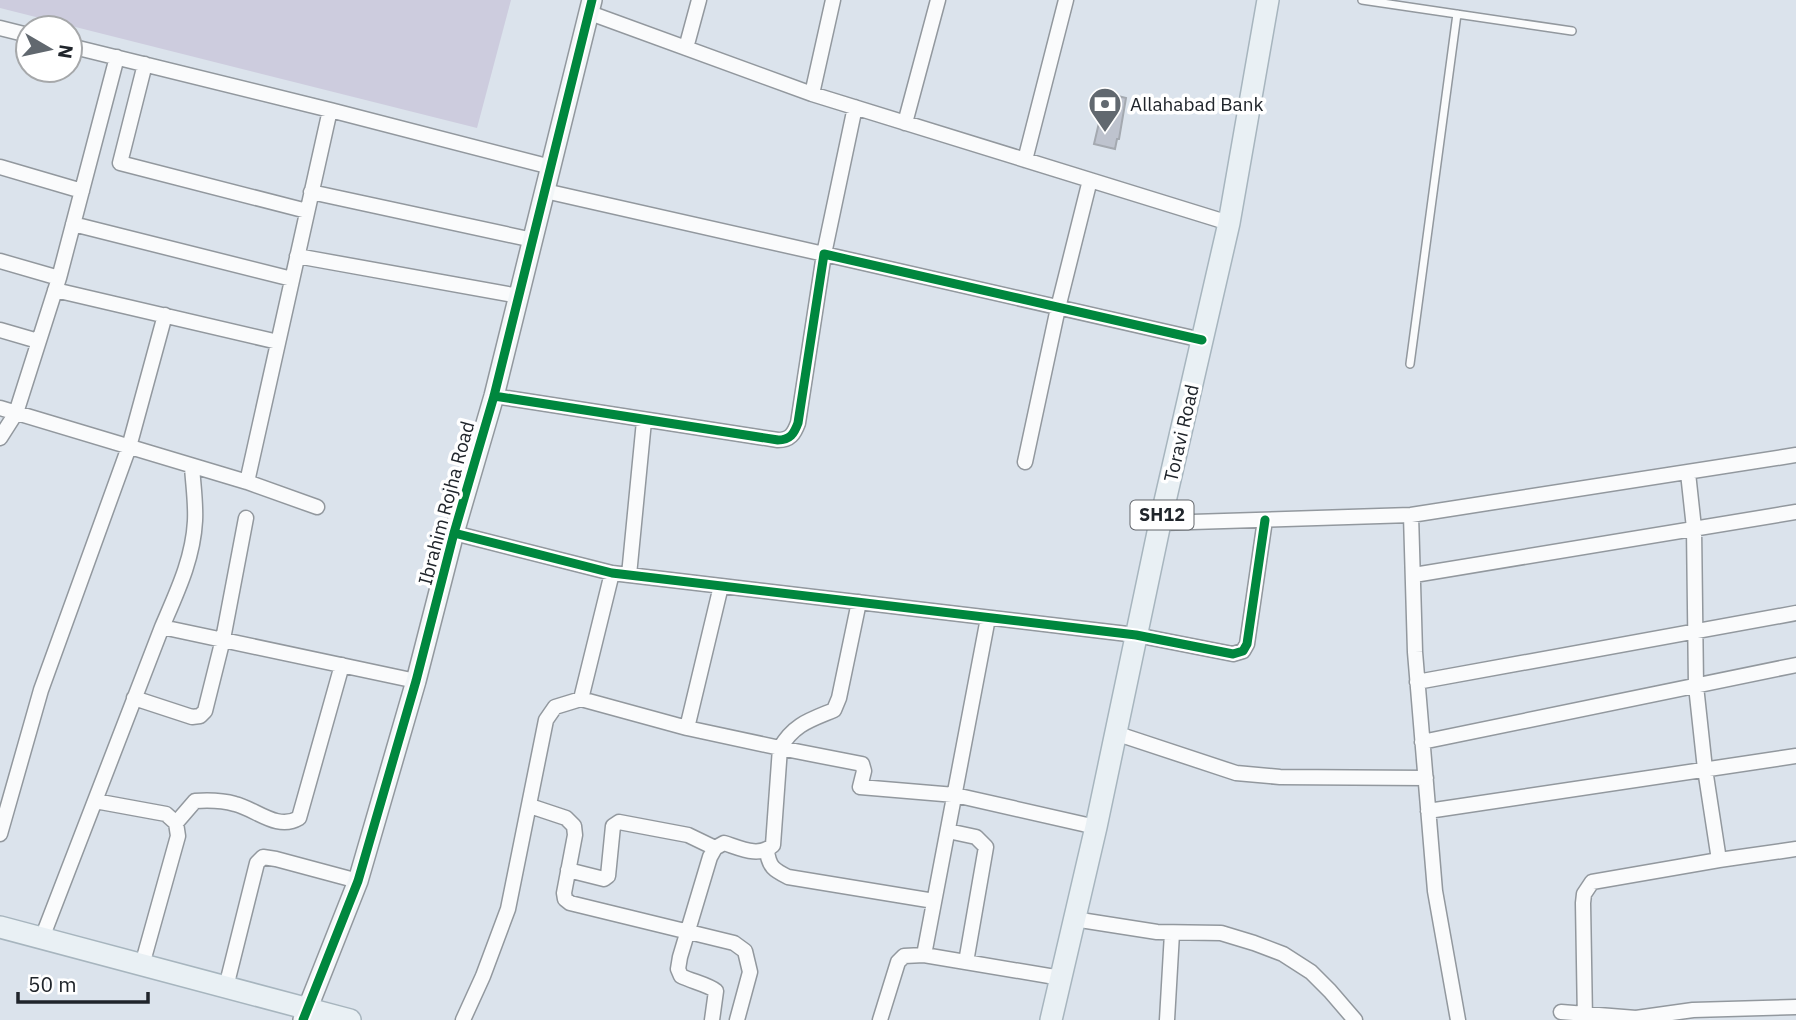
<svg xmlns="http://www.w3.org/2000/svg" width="1796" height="1020" font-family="'IBM Plex Sans',sans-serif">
  <rect width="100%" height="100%" fill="#dbe3ec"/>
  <!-- green -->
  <path fill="#cdccde" d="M0,0H511L477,128L0,8Z"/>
  <!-- building -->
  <path fill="#bec3ce" stroke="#a4a9b0" stroke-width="2" d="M1106,93L1126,98L1119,139H1117L1115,149L1094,144Z"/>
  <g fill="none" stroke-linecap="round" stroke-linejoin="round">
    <defs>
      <path id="lane" d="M1362,0L1572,31
        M1410,364L1457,14"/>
      <path id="street" d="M590,13L812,94L1229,223
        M0,28L28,35
        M70,46L330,110
        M686,48L699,0
        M145,64L120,163L307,211
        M812,94L833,0
        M905,123L938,0
        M1025,160L1066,0
        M0,167L82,191
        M545,191L824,254L855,107
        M311,192L533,240
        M73,224L292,279
        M297,256L519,296
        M0,261L59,278L16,413L0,438
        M59,278L117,57
        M55,290L278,342
        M0,330L38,341
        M494,396L778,440C790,440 794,434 798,423L824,254L1202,340
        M0,408L247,482L317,507
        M1025,462L1058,308L1090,180
        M1688,473L1694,528L1696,686L1705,769L1719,860L1796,849
        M247,482L330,110L551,167
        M1411,515L1415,652L1435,891L1458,1020
        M1160,523L1411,515L1796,455
        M454,533L612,573L1136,635L1233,654L1243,651L1247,644L1265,520
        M612,573L581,699L687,728L780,748C794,724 810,720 834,710L839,698L859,602
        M629,575L644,421
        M1414,575L1796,512
        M162,627C177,592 193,559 195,521C196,503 193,484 192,466
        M1417,682L1796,613
        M134,698L192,717L200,716L205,711L223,639L246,518
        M687,728L721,586
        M1115,733L1236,773L1280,777L1426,778
        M1422,742L1796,665
        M95,801L166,814L176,823L178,836L142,965
        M530,806L566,818L574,826L575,835L564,893L565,899L570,903L734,943L745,951L750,972L737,1020
        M1428,811L1796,756
        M176,823L195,801C209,800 221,800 235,804C256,809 277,831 299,818L342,665
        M948,831L976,837L986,847L966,962
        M0,834L41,690L129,447L165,315
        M767,851C769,867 774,870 788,877L934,901
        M568,870L604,879L608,876L613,826L619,822L688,835L715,848
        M1074,919L1157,932L1221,933L1254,943L1283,954L1311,972L1330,991L1355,1020
        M42,938L162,627L416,681
        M924,955L988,618
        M226,987L257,863L263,857L276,859L358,881
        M1561,1012L1636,1018L1693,1010L1796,1007
        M463,1020L483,976L508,909L546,720L555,707L581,699
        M712,1020L716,991C709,985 691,981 681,976L678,969L680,957L710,857L715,848L724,843C740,848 759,858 773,845L780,748L862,764L864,771L860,787L955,795L1096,827
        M880,1020L898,962L904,956L924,955L1061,978
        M1167,1020L1172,933
        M1585,1020L1583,903L1584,894L1592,882L1719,860"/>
      <path id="secondary" d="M303,1020L358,881L416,681L454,533L494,396L592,0"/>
      <path id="primary" d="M0,927L350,1020
        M1051,1020L1096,827L1160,523L1229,223L1268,0"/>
    </defs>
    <!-- lane casing -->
    <use href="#lane" stroke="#92989e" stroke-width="10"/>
    <!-- street casing -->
    <use href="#street" stroke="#92989e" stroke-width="17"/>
    <!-- secondary casing -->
    <use href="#secondary" stroke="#92989e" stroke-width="22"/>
    <!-- primary casing -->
    <use href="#primary" stroke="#a7b5be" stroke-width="24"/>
    <!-- lane -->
    <use href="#lane" stroke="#fafbfc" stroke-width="7"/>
    <!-- street -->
    <use href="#street" stroke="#fafbfc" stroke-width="14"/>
    <!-- secondary -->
    <use href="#secondary" stroke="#f2f6f8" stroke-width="19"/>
    <!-- primary -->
    <use href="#primary" stroke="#e9f0f4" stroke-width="21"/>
    <defs>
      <path id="cycleway" d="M494,396L778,440C790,440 794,434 798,423L824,254L1202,340
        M454,533L612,573L1136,635L1233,654L1243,651L1247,644L1265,520
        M303,1020L358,881L416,681L454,533L494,396L592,0"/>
    </defs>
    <!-- cycleway casing -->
    <use href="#cycleway" stroke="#fff" stroke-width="13"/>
    <!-- cycleway -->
    <use href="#cycleway" stroke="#00873e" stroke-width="9"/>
  </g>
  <!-- icons -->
  <defs>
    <symbol id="bank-pin" viewBox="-11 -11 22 30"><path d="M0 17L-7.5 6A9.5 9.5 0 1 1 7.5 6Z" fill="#61686f" stroke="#fff"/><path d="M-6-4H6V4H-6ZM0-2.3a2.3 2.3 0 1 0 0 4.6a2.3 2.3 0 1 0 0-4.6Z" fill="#fff"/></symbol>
  </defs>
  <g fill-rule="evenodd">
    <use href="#bank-pin" x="1086" y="85" width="38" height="52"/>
  </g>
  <g text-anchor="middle" stroke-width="7" stroke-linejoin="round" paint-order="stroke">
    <!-- shield labels -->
    <rect fill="#fff" stroke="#63666b" stroke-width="2" x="1130.5" y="500.5" width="63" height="29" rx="5"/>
    <g font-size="18" font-weight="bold" fill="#20252b">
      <text x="1162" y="521">SH12</text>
    </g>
    <!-- poi labels -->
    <g font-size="19" fill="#20252b" stroke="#fff" text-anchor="start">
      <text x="1130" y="111">Allahabad Bank</text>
    </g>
    <!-- street labels -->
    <g font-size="19" fill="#20252b" stroke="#fff">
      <text transform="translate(1181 433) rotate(-77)" y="7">Toravi Road</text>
      <text transform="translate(446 503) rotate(-75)" y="7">Ibrahim Rojha Road</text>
    </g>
  </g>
  <!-- north arrow -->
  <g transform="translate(49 49) rotate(99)"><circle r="33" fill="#ffffff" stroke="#a6a8aa" stroke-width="2"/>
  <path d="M0-5L12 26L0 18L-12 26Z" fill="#61686f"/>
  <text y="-10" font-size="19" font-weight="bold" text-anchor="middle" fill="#20252b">N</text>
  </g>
  <!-- scale -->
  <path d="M18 992v10h130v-10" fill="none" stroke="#20252b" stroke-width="3.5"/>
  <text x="28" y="992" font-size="21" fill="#20252b" stroke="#ffffff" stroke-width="5" paint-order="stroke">50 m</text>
</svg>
